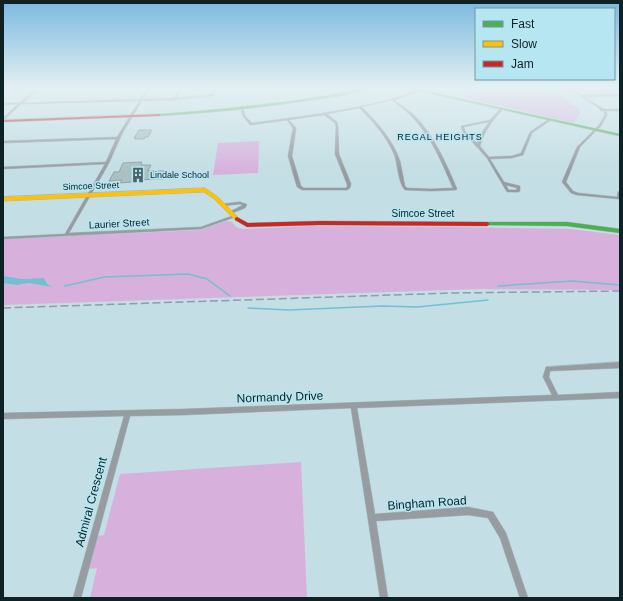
<svg xmlns="http://www.w3.org/2000/svg" width="623" height="601" font-family="Helvetica,sans-serif">
  <rect width="100%" height="100%" fill="#c3dee4"/>
  <!-- built -->
  <path fill="#b2dee9" d="M215,88H321L218,102L213,95Z"/>
  <!-- green -->
  <path fill="#d7b1dc" d="M476,88H550L579,109L580,113L574,123L465,98Z
    M259,141L258,173L213,175L218,143Z
    M226,221L232,222L236,227L243,229L312,226L448,227L571,229L620,235V290L479,289L3,305V239L179,231L200,230Z
    M301,462L307,598H90L97,568L87,569L96,536L104,535L120,474Z"/>
  <!-- water -->
  <path fill="#72c0d1" d="M3,276L22,279L44,278L47,284L53,287L29,283L17,285L3,283Z"/>
  <g fill="none" stroke-linecap="round" stroke-linejoin="round">
    <!-- stream -->
    <path stroke="#72c0d1" stroke-width="1.5" d="M65,286L104,277L188,274L207,279L230,296
      M498,286L572,281L620,285
      M248,308L289,310L382,306L417,307L488,300"/>
  </g>
  <!-- building -->
  <path fill="#aac0c2" stroke="#8fa4a7" d="M139,130H152L148,137H145L144,139H135L136,138H134Z
    M142,162L141,165H151L148,171H166L163,179L133,180L132,182L120,183L122,180L109,181L114,172H119L123,163Z"/>
  <g fill="none" stroke-linecap="round" stroke-linejoin="round">
    <defs>
      <path id="street" d="M35,88H68L67,89L37,90L23,103L140,99L148,88H150L143,99L174,98L179,88H181L177,98L212,94L214,88H216L214,95L213,96L175,100L142,101L122,134L109,163L69,233L201,227L232,216H234L235,217L201,229L3,239V237L65,234L105,164L3,169V167L106,162L116,139L3,143V141L117,137L139,101L21,104L3,121V118L18,104L3,105V103H20L34,90L3,91V89Z
        M420,88H422L412,94L394,100C401,105 408,110 414,115C434,135 446,163 457,189L456,190L431,191L405,190C398,183 398,164 394,154C386,136 373,121 359,108L327,114L337,122L338,127L339,154L351,184L350,188L347,190H302L297,187L288,156L293,128L287,120L250,125L243,116L241,109L243,108L245,116L252,123C290,118 329,113 367,105C385,101 403,97 420,88ZM392,100C399,106 407,111 413,118C432,138 442,163 453,188L431,189L407,188L405,186C403,178 402,169 400,161C393,140 377,122 362,107ZM324,115L335,123L336,127L335,154L347,184V187L346,188H304L301,186L292,156L296,128L289,120Z
        M568,88H570L582,95L620,94V96L584,97L604,109H620V111H606L607,115L601,126L580,147L566,182L573,191L578,193L617,197L618,192L620,191L619,199L577,195L571,193L562,182L577,147L599,125L605,115L604,111H600V109Z
        M501,108L503,109C493,120 484,131 480,146L489,157L512,156L521,153L530,132L549,119L551,120L532,133L523,155L512,158L490,159L504,182L520,186V191L518,192H507L487,158L463,132L461,126L490,120ZM489,122L483,131L477,143L465,131L464,127ZM506,185L517,188L516,190H509Z
        M240,202L246,204L247,205L245,208L230,214H229V212L243,205L240,204L222,206L220,205L222,204Z
        M620,362V368L550,371L549,377L558,395L620,392V398L357,408L375,514L468,507L493,512L506,533L528,598H520L500,538L488,518L468,515L376,521L388,598H380L351,408L184,415L130,416L81,598H73L124,416L3,419V413L184,409L552,395L543,377L546,367Z"/>
      <path id="fast" d="M363,88H368C354,95 328,98 311,100C261,108 210,113 159,116L157,115L159,114C195,112 230,108 266,104C299,100 331,96 363,88Z
        M406,88H412L620,134V136Z
        M487,222H567L620,229V233L567,226L485,225V223Z"/>
      <path id="slow" d="M205,188L218,197L239,218V220H235L214,199L204,192L3,201V197Z"/>
      <path id="jam" d="M160,114V116H159L3,122V120Z
        M237,217L248,223L320,221L487,222L490,224L487,226L320,225L247,227L235,220V218Z"/>
    </defs>
    <!-- street casing -->
    <use href="#street" stroke="#a5babf" stroke-width="1"/>
    <!-- fast casing -->
    <use href="#fast" stroke="#a5babf" stroke-width="1"/>
    <!-- slow casing -->
    <use href="#slow" stroke="#a5babf" stroke-width="1"/>
    <!-- jam casing -->
    <use href="#jam" stroke="#a5babf" stroke-width="1"/>
    <!-- street -->
    <use href="#street" fill="#969ca2" fill-rule="evenodd"/>
    <!-- fast -->
    <use href="#fast" fill="#4caf50" fill-rule="evenodd"/>
    <!-- slow -->
    <use href="#slow" fill="#ffc107" fill-rule="evenodd"/>
    <!-- jam -->
    <use href="#jam" fill="#c62828" fill-rule="evenodd"/>
    <!-- rail -->
    <path stroke="#909da2" stroke-width="1.5" stroke-dasharray="8 3.5" stroke-linecap="butt" d="M3,308L451,293L620,291"/>
  </g>
  <!-- sky -->
  <linearGradient id="sky" x2="0" y2="1"><stop stop-color="#79b9df"/><stop offset="0.51" stop-color="#e4f0f3"/><stop offset="1" stop-color="#e4f0f3" stop-opacity="0"/></linearGradient>
  <rect width="623" height="172" fill="url(#sky)"/>
  <!-- icons -->
  <defs>
    <symbol id="building-bare" viewBox="-9 -9 18 18"><path d="M-4-6H4V6H1V3H-1V6H-4ZM-2.5-4.3h1.7v1.8h-1.7ZM.8-4.3h1.7v1.8H.8ZM-2.5-1h1.7V.8h-1.7ZM.8-1h1.7V.8H.8Z" fill="#4d6368" stroke="#b6e6f2" stroke-width="2.5" paint-order="stroke"/></symbol>
  </defs>
  <g fill-rule="evenodd">
    <use href="#building-bare" x="127" y="164" width="22" height="22"/>
  </g>
  <g text-anchor="middle" stroke-width="3" stroke-linejoin="round" paint-order="stroke">
    <!-- far-neighbourhood labels -->
    <g font-size="9" letter-spacing="1" fill="#0e2125" stroke="#b6e6f2">
      <text x="440" y="140">REGAL HEIGHTS</text>
    </g>
    <!-- far-poi labels -->
    <g font-size="9" fill="#0e2125" stroke="#b6e6f2" text-anchor="start">
      <text x="150" y="178">Lindale School</text>
    </g>
    <!-- far-street labels -->
    <g font-size="9" fill="#0e2125" stroke="#b6e6f2">
      <text transform="translate(91 186) rotate(-2)" y="3">Simcoe Street</text>
    </g>
    <!-- street labels -->
    <g font-size="10" fill="#0e2125" stroke="#b6e6f2">
      <text x="423" y="217">Simcoe Street</text>
      <text transform="translate(119 223) rotate(-3)" y="4">Laurier Street</text>
    </g>
    <!-- near-street labels -->
    <g font-size="12" fill="#0e2125" stroke="#b6e6f2">
      <text transform="translate(280 397) rotate(-2)" y="4">Normandy Drive</text>
      <text transform="translate(91 502) rotate(-75)" y="4">Admiral Crescent</text>
      <text transform="translate(427 503) rotate(-4)" y="4">Bingham Road</text>
    </g>
  </g>
  <!-- border -->
  <rect width="623" height="601" fill="none" stroke="#0e2125" stroke-width="8"/>
  <!-- legend -->
  <rect x="475" y="8" width="140" height="72" fill="#b6e6f2" stroke="#7397a0"/>
  <rect x="483" y="21" width="20" height="6" fill="#4caf50" stroke="#7397a0"/>
  <text x="511" y="28" font-size="12" fill="#0e2125">Fast</text>
  <rect x="483" y="41" width="20" height="6" fill="#ffc107" stroke="#7397a0"/>
  <text x="511" y="48" font-size="12" fill="#0e2125">Slow</text>
  <rect x="483" y="61" width="20" height="6" fill="#c62828" stroke="#7397a0"/>
  <text x="511" y="68" font-size="12" fill="#0e2125">Jam</text>
</svg>
